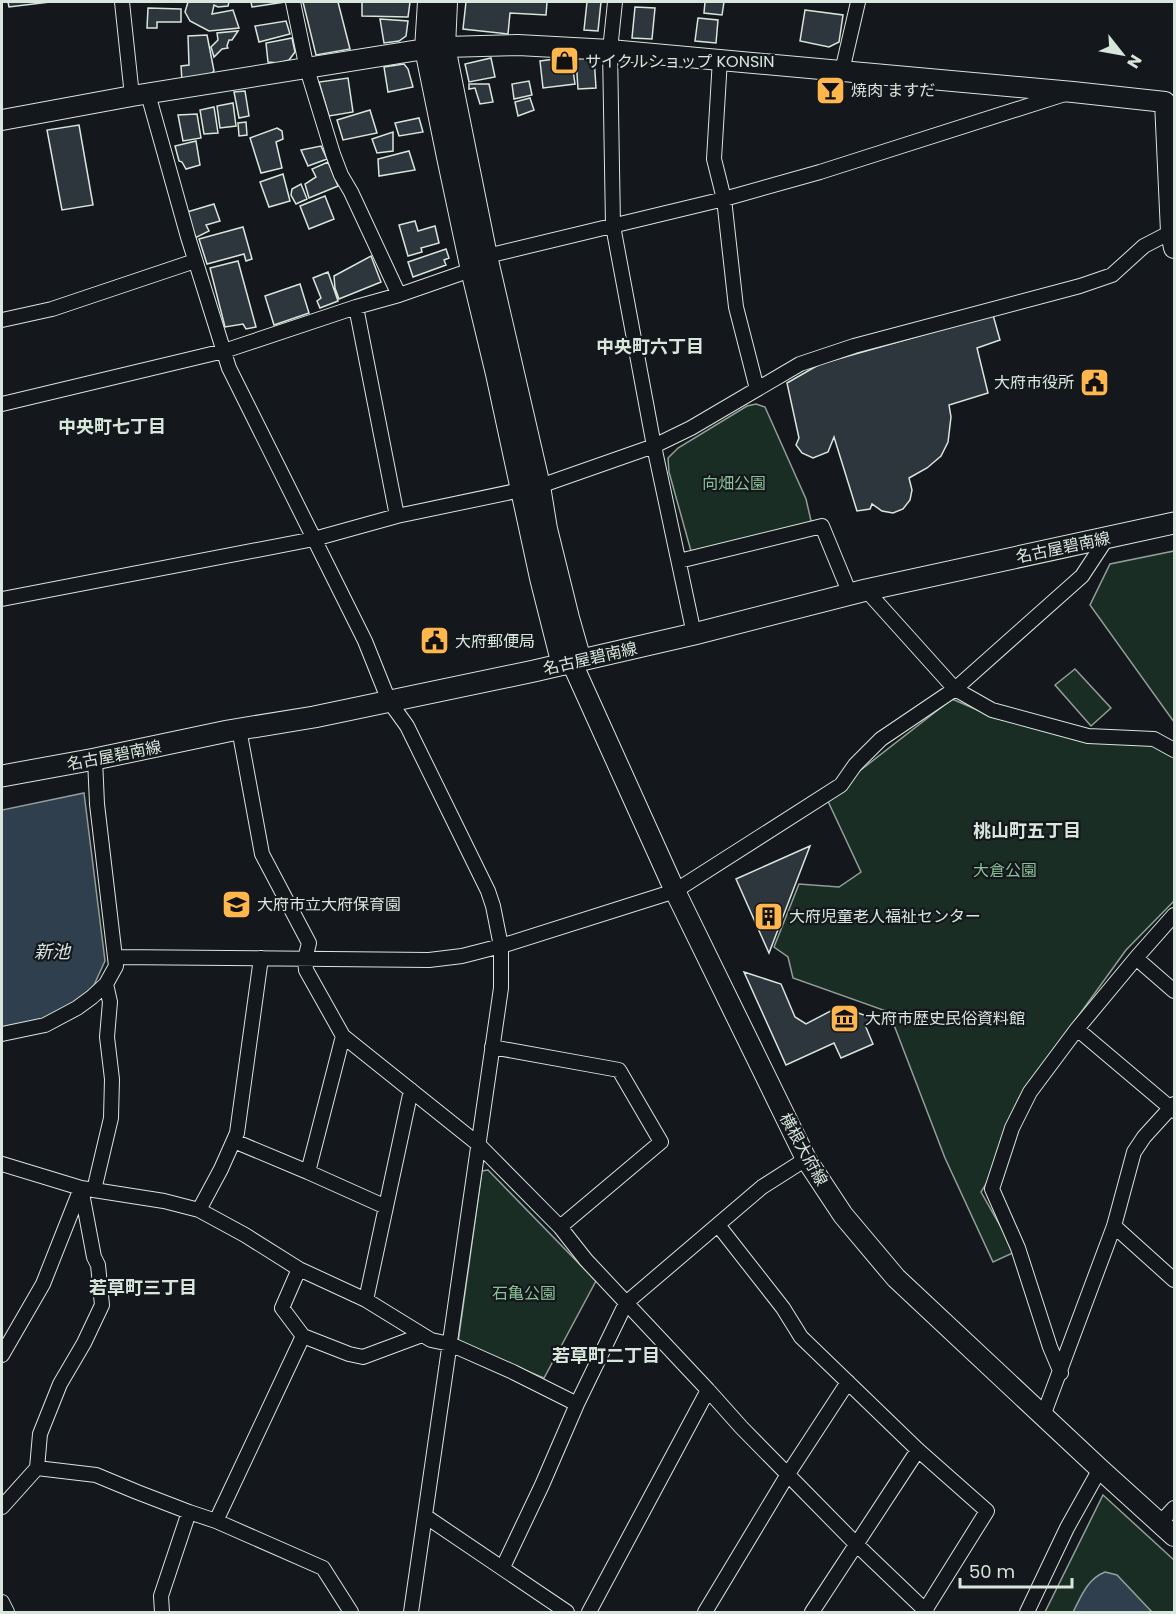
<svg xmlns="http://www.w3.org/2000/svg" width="1176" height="1614" font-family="Poppins,'Noto Sans JP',sans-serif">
  <rect width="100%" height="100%" fill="#14181c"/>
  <!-- green -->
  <path fill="#1a2d24" stroke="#939e99" stroke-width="1.5" d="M756,404L765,407L806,499L812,525L691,551L669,472L668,458L678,448L747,406Z
    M1174,551V722L1090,605L1110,564Z
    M1075,669L1111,708L1091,726L1055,685Z
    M952,699L989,715L1152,743L1174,755V901L1126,950L1019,1098L996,1168L981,1192L1015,1252L993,1262L945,1158L889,1012L793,978L788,957L774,947L799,884L839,887L861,872L826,797Z
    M488,1170L596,1281L544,1378L458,1343L482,1171Z
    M1103,1495L1174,1560V1612H1045Z"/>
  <!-- water -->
  <path fill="#2f3f4d" stroke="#939e99" stroke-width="1.5" d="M84,793L105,961L94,985L76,1004L29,1025L2,1029V810Z
    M1105,1572L1117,1575L1152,1612H1073C1081,1597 1087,1579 1105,1572Z"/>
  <!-- building -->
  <path fill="#2c363c" stroke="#d8e6dc" stroke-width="1.5" d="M8,2H50L9,7Z
    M188,2H229L228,6L218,7L214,5L212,14L233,10L239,28L209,31L190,21L185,12Z
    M251,2H285L252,7Z
    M303,2H338L350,49L316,55Z
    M362,2H410L408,17L362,16Z
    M466,2H547L546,15L510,13L508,34L463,29Z
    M587,2H601L598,31L584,30Z
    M705,2H724L722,15L704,13Z
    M635,7L655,8L652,39L632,38Z
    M148,8L181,9V22H157V28H147Z
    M805,10L843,15L839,42L829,47L800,41Z
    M698,18L718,20L716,43L695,41Z
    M380,19L408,21L406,36L399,41L384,43Z
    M286,21L290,34L259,42L255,26Z
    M238,31L232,40H229L227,46L228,48L222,49L214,57L211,47L218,40L217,33Z
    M207,35L214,71L208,76L182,81L181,66L189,65L188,36Z
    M292,38L295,52L289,60L279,63L268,62L266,43Z
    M571,57L575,84L543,88L540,61Z
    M594,57L596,88L578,89L576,59Z
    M491,58L495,77L469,82L465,64Z
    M404,64L408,69L413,87L388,92L384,67Z
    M348,78L353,112L329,116L319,82Z
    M529,81L532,95L514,99L512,84Z
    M469,84H489L493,102L480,104L475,88L469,89Z
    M245,91L249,116L239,118L234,92Z
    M530,98L534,110L518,116L515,102Z
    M233,103L236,126L220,128L217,106Z
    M214,107L218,133L204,134L200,110Z
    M370,110L377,133L343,140L337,120Z
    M197,114L201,138L183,141L178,115Z
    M419,118L423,132L399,136L395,123Z
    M246,122L247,135L239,136L238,123Z
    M79,125L93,205L62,210L47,130Z
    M277,128L282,131L283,139L276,142L282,168L261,173L250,138Z
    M393,132V151L377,153L372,139Z
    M196,141L200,165L186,169L182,162L179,161L175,146Z
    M321,146L327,159L308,166L301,150Z
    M409,151L415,170L379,176L378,159Z
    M328,162L338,186L309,198L305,184L316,177L312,169Z
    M283,174L290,201L269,207L260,182Z
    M301,184L307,199L296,204L291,195L292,189Z
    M325,196L334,219L309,229L300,206Z
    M214,204L220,221L206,225L209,231L195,238L187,212Z
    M415,221L418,231L435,226L439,243L421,248L422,252L408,256L399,225Z
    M243,227L252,259L246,261L244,254L207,264L199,239Z
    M446,249L449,258L444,260L446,265L413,277L408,262Z
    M371,256L381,282L339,299L335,288L334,276Z
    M238,261L256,327L246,329L243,324L225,327L210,268Z
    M328,272L338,301L320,308L317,301L321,298L313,278Z
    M300,284L309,313L274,325L265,296Z
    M993,315L1000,340L977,348L988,393L949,405L951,417L948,442L941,456L927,468L909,478L912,490L910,500L903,509L893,513L882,511L872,504L870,509L857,511L834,437L828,452L813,458L802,453L796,445L799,438L787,383L820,364Z
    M810,846L769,953L736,879Z
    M744,972L781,984L795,1017L806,1024L840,1006L877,1020L865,1025L873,1044L841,1058L834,1043L786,1065Z"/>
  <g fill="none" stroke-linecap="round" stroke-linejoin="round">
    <defs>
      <path id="street" d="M122,2L132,96
        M293,2L307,69L333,154L341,175L351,192L399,295
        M615,2L610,50L613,226L654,446L694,634
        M720,59L714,159L724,199L736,307L757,389
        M842,71L858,2
        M148,94L188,237L229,368L365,641L389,701L407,726L488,891L493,906L501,946V988L411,1612
        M2,320L52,309L195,261
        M2,404L224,351L356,307L399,295L471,270L487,256L724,199L820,172L1065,94
        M397,516L540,486L654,446L691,428L800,364L854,346L1080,286L1112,275L1144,246L1171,232
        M679,561L822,526L850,594
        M866,590L955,689L992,710L1088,736L1154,739L1174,750
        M2,599L314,539L397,516L356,307
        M239,729L262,854L309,943L305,959L306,970L343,1036L478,1144L560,1227L586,1260L708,1390L741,1427L857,1545L927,1612
        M115,957L429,960L462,956L501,946L675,891L841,785L855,765L881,739L955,689L1082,576L1107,538
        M1136,958L1174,991
        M1077,1029L1174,1111
        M2,1034L45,1025L77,1008L92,997L106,984L116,966L97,804L95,759
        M492,1047L619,1070L661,1142L560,1227
        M234,1141L308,1172L386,1207
        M2,1164L81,1188L164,1201L199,1210L245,1235L299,1269L366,1300L431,1340L450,1344L513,1372L577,1404
        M308,1172L343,1036
        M94,1190L111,1118L112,1079L107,1037L110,1002L106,984
        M199,1210L221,1169L237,1133L261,958
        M718,1225L783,1308L801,1337L918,1450L987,1511L924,1612
        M1114,1226L1174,1280
        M366,1300L411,1090
        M303,1336L349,1354L363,1357L422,1335
        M2,1355L43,1284L81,1188
        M1061,1373L1050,1347L1018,1248L992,1189L1012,1128L1030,1092L1077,1029L1136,958L1174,915
        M1043,1416L1114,1226L1134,1152L1144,1137L1174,1104
        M37,1468L96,1475L137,1492L189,1512
        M2,1507L37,1468L40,1434L60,1384L84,1343L102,1305L98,1265L94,1257L81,1188
        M425,1516L567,1612
        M216,1521L323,1568L351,1612
        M1160,1523L1174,1508
        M503,1567L542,1485L577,1404L626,1303L762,1187L806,1159
        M2,1602L7,1612
        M162,1612L161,1596L189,1512L216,1521L303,1336L282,1308L299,1269
        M589,1612L708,1390
        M705,1612L788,1474L848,1382
        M812,1612L918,1450
        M1027,1612L1067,1528L1100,1469"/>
      <path id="secondary" d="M428,2L425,49L447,157L471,270L496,374L540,578L562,665
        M447,2L445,47L487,256L540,486L547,529L569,618L581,660
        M2,120L132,96L425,49L445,47L518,45L610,50L1073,92L1165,102L1171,232L1174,248
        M572,663L675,891L806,1159L843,1215L896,1278L1100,1469L1174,1536"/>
      <path id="primary" d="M2,776L95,759L228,731L314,717L534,671L694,634L866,590L1174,523"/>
    </defs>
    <!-- street casing -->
    <use href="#street" stroke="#d8e6dc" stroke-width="16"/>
    <!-- secondary casing -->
    <use href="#secondary" stroke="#d8e6dc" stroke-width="22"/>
    <!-- primary casing -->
    <use href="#primary" stroke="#d8e6dc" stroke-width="23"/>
    <!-- street -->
    <use href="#street" stroke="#14181c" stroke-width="14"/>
    <!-- secondary -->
    <use href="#secondary" stroke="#14181c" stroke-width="20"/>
    <!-- primary -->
    <use href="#primary" stroke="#14181c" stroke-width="21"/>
  </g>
  <!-- icons -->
  <defs>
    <symbol id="shop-square" viewBox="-11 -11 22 22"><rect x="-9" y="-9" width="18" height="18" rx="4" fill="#ffb74d" stroke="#14181c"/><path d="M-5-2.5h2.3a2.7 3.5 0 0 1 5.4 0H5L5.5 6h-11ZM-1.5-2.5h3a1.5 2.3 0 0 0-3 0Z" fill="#111"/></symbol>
    <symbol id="bar-square" viewBox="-11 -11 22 22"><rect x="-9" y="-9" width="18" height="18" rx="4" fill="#ffb74d" stroke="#14181c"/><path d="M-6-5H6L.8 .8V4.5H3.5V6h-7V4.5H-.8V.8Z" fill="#111"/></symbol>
    <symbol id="civic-square" viewBox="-11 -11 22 22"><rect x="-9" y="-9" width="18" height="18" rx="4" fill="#ffb74d" stroke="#14181c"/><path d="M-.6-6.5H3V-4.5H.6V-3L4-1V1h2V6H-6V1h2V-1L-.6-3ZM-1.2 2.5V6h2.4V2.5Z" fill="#111"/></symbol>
    <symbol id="school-square" viewBox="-11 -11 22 22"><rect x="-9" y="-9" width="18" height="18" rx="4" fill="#ffb74d" stroke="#14181c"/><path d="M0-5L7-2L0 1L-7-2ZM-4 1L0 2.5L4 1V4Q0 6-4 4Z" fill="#111"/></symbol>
    <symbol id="building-square" viewBox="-11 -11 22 22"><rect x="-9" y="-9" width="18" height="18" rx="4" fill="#ffb74d" stroke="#14181c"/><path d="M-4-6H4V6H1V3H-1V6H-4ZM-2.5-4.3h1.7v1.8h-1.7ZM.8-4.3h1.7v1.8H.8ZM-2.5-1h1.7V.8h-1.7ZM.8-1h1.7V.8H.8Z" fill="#111"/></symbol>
    <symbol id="museum-square" viewBox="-11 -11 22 22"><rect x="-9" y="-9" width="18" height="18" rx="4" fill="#ffb74d" stroke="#14181c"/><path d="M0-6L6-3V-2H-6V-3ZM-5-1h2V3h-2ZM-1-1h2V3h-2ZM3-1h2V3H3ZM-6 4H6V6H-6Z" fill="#111"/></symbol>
  </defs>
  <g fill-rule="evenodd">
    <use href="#shop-square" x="548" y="44" width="33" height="33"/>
    <use href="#bar-square" x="814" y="74" width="33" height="33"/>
    <use href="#civic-square" x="1078" y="366" width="33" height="33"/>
    <use href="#civic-square" x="418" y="624" width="33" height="33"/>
    <use href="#school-square" x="220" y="888" width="33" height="33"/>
    <use href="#building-square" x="752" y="900" width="33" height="33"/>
    <use href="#museum-square" x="828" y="1002" width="33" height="33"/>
  </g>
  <g text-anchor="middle" stroke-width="4.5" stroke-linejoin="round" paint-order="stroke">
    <!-- poi labels -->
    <g font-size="16" fill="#d8e6dc" stroke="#14181c" text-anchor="start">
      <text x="585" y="67">サイクルショップ KONSIN</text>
      <text x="851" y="96">焼肉 ますだ</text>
      <text x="1074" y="388" text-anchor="end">大府市役所</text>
      <text x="455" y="647">大府郵便局</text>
      <text x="257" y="910">大府市立大府保育園</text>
      <text x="789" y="922">大府児童老人福祉センター</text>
      <text x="865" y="1024">大府市歴史民俗資料館</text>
    </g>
    <!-- park labels -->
    <g font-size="16" fill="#8ac095" stroke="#14181c">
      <text x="734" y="489">向畑公園</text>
      <text x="1005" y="876">大倉公園</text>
      <text x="524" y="1299">石亀公園</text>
    </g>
    <!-- street labels -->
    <g font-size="16" fill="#d8e6dc" stroke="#14181c">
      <text transform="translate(1063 547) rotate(-12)" y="6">名古屋碧南線</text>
      <text transform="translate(590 658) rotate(-13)" y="6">名古屋碧南線</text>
      <text transform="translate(114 755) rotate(-11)" y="6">名古屋碧南線</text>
      <text transform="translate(804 1149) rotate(61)" y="6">横根大府線</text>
    </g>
    <!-- neighbourhood labels -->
    <g font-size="18" font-weight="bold" fill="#d8e6dc" stroke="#14181c">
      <text x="650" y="353">中央町六丁目</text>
      <text x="112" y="433">中央町七丁目</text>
      <text x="1027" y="837">桃山町五丁目</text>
      <text x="143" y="1294">若草町三丁目</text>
      <text x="606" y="1362">若草町二丁目</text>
    </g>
    <!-- water labels -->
    <g font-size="18" font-style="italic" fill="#d8e6dc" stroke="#14181c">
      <text x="52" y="958">新池</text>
    </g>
  </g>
  <!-- border -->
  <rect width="1176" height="1614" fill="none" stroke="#d8e6dc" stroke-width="6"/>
  <!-- north arrow -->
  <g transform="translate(1122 54) rotate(121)" stroke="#14181c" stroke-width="4.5" paint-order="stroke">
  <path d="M0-4.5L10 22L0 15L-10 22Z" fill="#d8e6dc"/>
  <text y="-9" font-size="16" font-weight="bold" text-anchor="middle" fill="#d8e6dc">N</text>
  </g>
  <!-- scale -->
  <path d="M960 1578v9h112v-9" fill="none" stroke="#d8e6dc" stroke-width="3"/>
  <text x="969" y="1578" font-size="18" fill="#d8e6dc" stroke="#14181c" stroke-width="4.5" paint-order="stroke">50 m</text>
</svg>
